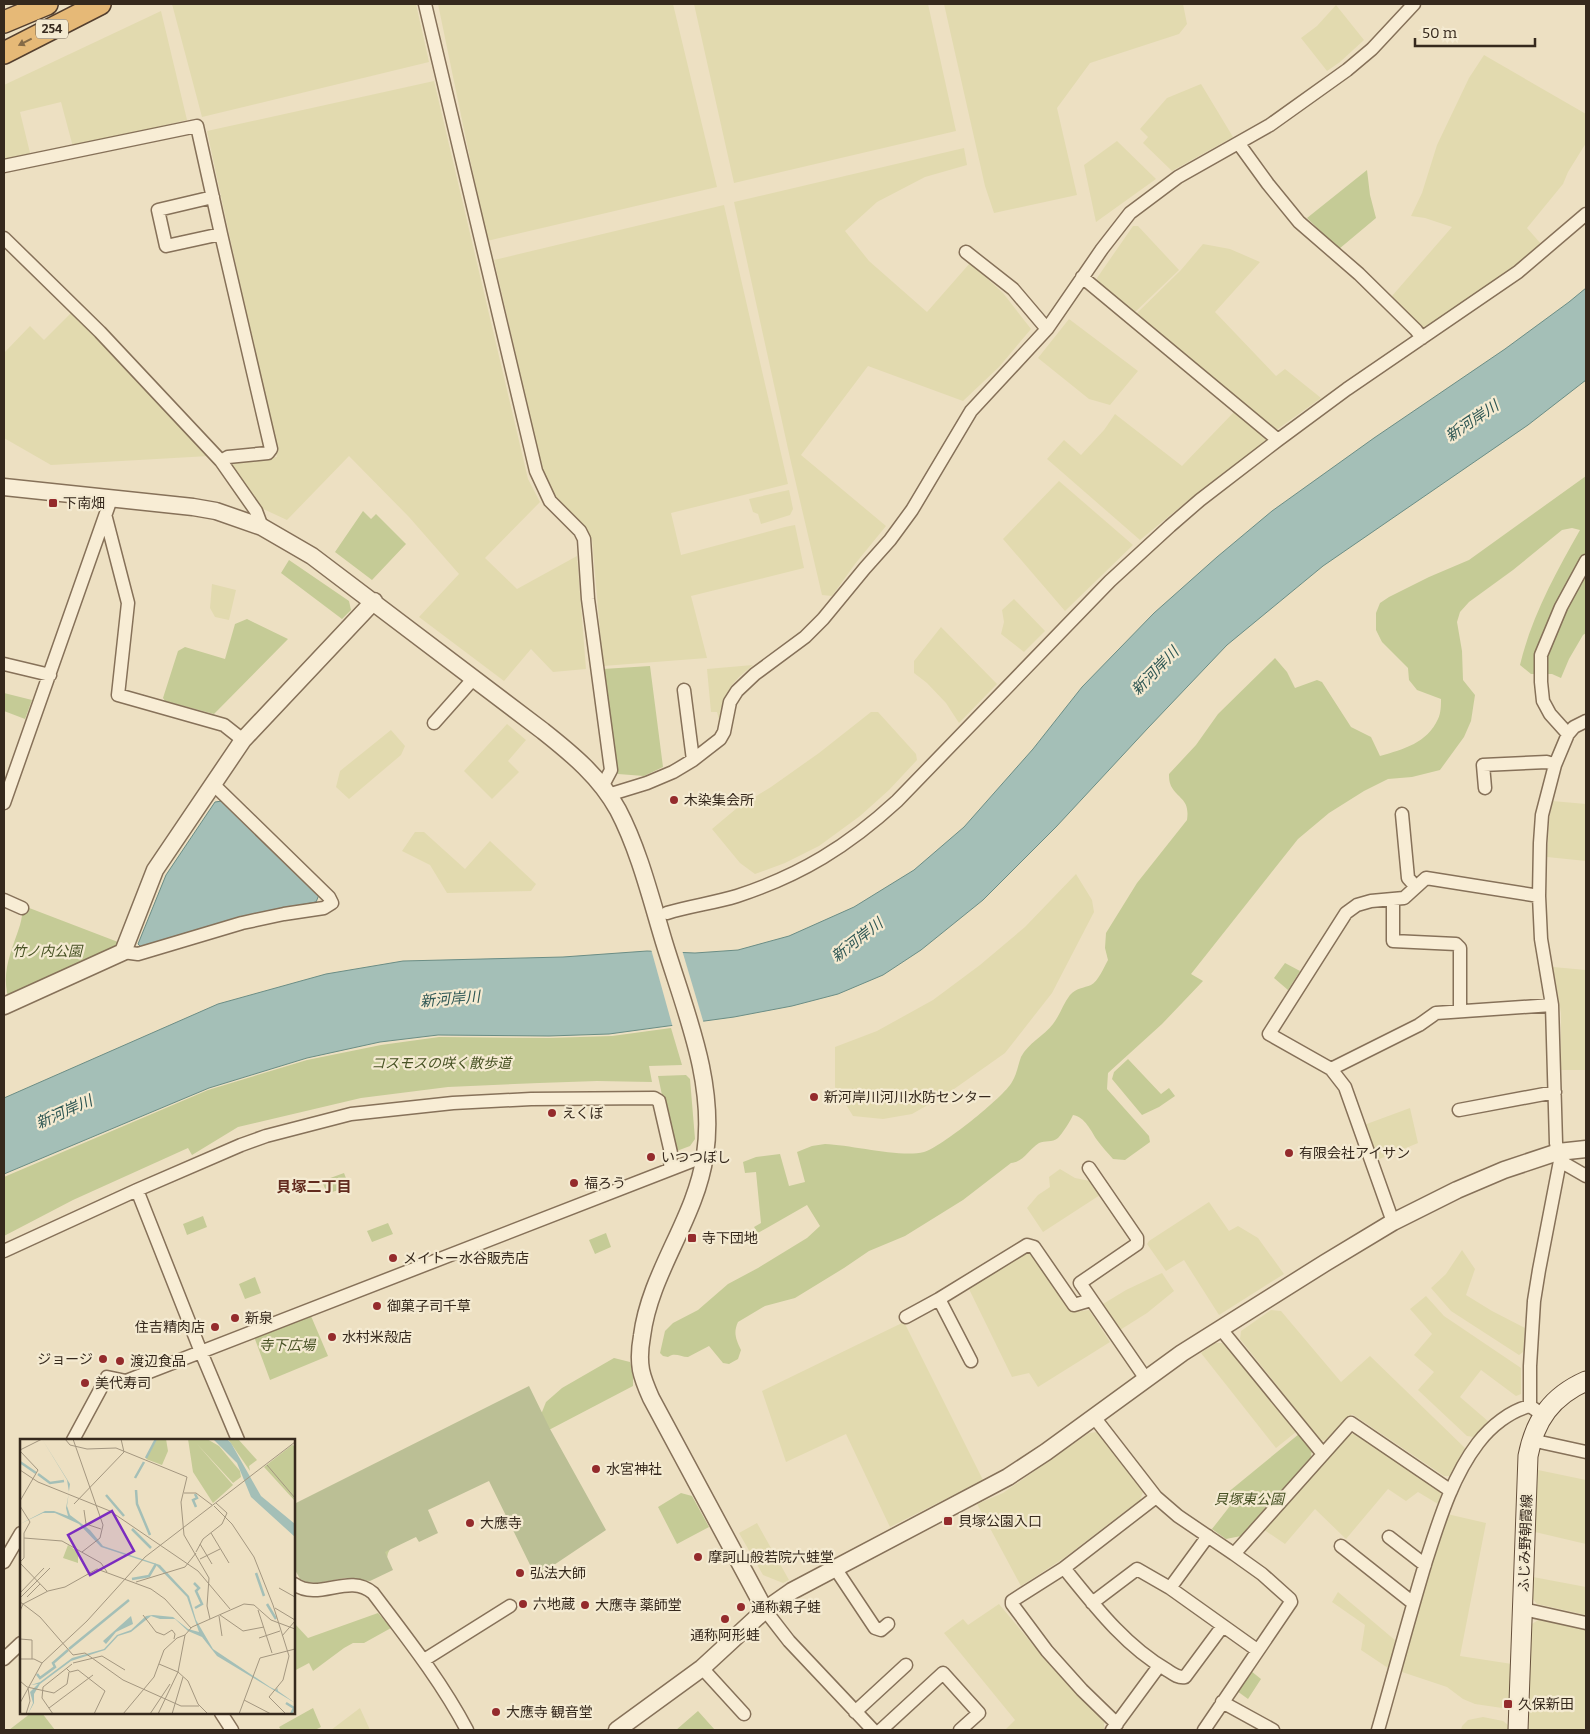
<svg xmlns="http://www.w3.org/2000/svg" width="1590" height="1734" font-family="Bitter,'Noto Sans JP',serif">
  <rect width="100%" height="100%" fill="#ede0c2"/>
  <!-- farmland -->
  <path fill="#e2daaf" d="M172,4H416L429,62L202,117Z
    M438,4H673L717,187L487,241Z
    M694,4H928L956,131L734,183Z
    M944,4H1183L1187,24L1179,34L1090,63L1057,108L1077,195L994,213L985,186Z
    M1336,5L1364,40L1340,62L1327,71L1301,38L1317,26Z
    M161,11L187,120L73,147L61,102L20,112L31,157L4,162V85Z
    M1484,55L1586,114V143L1568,172L1563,184L1527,228L1542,245L1492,283L1424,328L1392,296L1452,227L1425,218L1411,216L1422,193L1437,145L1469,78Z
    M434,81L528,479L540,502L485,558L517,589L577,556L586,669L553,672L531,649L504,681L419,617L459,574L409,517L349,456L287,520L259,507L230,467L234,461L277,457L207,131Z
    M1201,84L1233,137L1172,171L1143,143L1148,137L1140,129L1167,98Z
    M1117,141L1156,179L1096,222L1084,165Z
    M964,148L967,165L925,177L877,202L845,231L869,261L927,312L970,263L1003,293L1031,329L999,367L963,401L868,366L801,455L886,526L855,564L832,596L822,595L790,458L734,202Z
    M724,205L788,484L671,513L681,555L785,527L795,525L804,568L691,596L707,658L603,666L592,539L585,529L553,495L544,477L494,260Z
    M1133,226H1138L1179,270L1133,314L1098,285L1097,278Z
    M1203,244L1230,249L1260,262L1215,312L1276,376L1285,369L1321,398L1275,431L1135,315L1181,270Z
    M72,312L209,453V456L51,465L4,438V353L30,326L44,340Z
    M1069,319L1138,371L1110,405L1089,399L1038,358Z
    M1234,412L1267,440L1202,489L1140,540L1047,459L1064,440L1081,455L1104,430L1115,414L1182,466Z
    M1059,481L1133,545L1065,611L1003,539Z
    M789,490L793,509L790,515L761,524L758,514L753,512L749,499Z
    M212,584L236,590L229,620L215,617L210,608Z
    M1014,599L1045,631L1024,652L1001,634L1004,622L1002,610Z
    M941,627L997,684L959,723L946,703L927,683L914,673V661Z
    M753,665L739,677L731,686L721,708L719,720L717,712H711L707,669Z
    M871,712H878L916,754L917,760L889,790L860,816L819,846L785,863L755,874L740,863L712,829L737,808L771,787L819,753Z
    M507,724L526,740L508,761L519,772L492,799L464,771Z
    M391,730L405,746L401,755L349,799L336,787L340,771Z
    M1552,801L1586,804V861L1547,857L1549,822Z
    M415,832H424L465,869L490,841L536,884L531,891L447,893L430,865L402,851Z
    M1076,874L1092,900L1094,912L1052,993L1005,1053L947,1094L912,1114L883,1119L853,1116L835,1087V1047L877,1031L933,1000L980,965L1025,927Z
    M1553,967L1586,970V1070H1561V1013Z
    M1410,1108L1418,1143L1377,1160L1364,1125Z
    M1060,1169L1075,1178L1090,1181L1100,1195L1043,1232L1027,1208L1038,1195L1050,1187L1049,1177Z
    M1209,1202L1229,1231L1238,1226L1258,1238L1284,1274L1219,1315L1184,1260L1166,1271L1147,1244L1149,1241Z
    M1462,1250L1475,1269L1466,1295L1492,1311L1525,1328L1523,1352L1519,1355L1451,1311L1431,1288L1446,1274Z
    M1027,1251L1034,1253L1073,1312L1089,1310L1110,1342L1038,1387L1029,1373L1012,1377L968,1287Z
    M1162,1273L1174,1291L1147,1313L1120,1330L1103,1304L1126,1290Z
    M1426,1296L1444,1316L1521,1368V1394L1516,1396L1481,1370L1460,1397L1489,1422L1474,1437L1467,1436L1418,1390L1434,1372L1414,1355L1432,1334L1410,1309Z
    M1271,1310L1281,1311L1341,1382L1370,1356L1465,1448L1452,1476H1444L1352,1414L1328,1440L1321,1441L1240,1339L1241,1331Z
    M904,1322L983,1480L890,1527L846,1434L786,1462L762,1391Z
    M1215,1343H1223L1296,1432L1276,1448L1201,1353Z
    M1097,1432L1143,1492L1140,1500L1064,1558L1021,1586L977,1504L1003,1493L1089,1433Z
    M1356,1433L1439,1490L1441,1495L1438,1504L1418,1492L1406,1501L1388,1489L1346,1539L1315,1509L1285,1544L1263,1529L1347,1435Z
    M1538,1470L1586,1480V1544L1535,1532Z
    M1447,1514L1486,1523L1460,1656L1512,1664L1509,1709L1475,1704L1463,1699L1447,1687L1399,1671Z
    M757,1523L789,1580L783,1583L763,1575L739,1533Z
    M1533,1577L1586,1587V1615L1537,1604L1533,1599Z
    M1338,1592L1396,1641L1388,1668L1361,1650L1365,1625L1332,1602Z
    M999,1604L1054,1670L1104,1722V1730H1005L1015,1720L944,1633L963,1619L968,1625Z
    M1538,1620L1586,1630V1730H1528L1532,1624Z
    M360,1708L370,1730H331Z
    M1483,1717L1503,1721L1508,1725V1730H1461L1462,1726L1468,1720Z"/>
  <!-- green -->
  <path fill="#c5cb96" d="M1367,170L1370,195L1376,218L1339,249L1307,218Z
    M1586,476V633L1583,635L1569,659L1561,678L1552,674H1531L1520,665C1531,618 1556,572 1580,530L1572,528L1562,530L1513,570L1469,602L1460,612L1457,622L1462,651L1463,680L1475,695L1471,721L1464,737L1440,770L1412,777L1388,779L1364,791L1329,813L1298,839L1191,974L1203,981L1162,1024L1108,1073L1107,1089L1149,1136L1150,1142L1125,1160L1113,1159C1108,1153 1102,1147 1097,1140C1091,1131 1085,1117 1073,1115C1071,1120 1062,1134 1058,1138C1052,1143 1045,1140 1039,1143C1029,1149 1024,1162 1011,1163L963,1200L905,1236L869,1251L844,1268L795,1298L765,1306L738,1322C733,1333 736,1339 741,1350L738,1359L729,1364L723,1363L709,1346L688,1357C680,1357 675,1352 668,1357L663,1356L660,1353L665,1331L673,1323L698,1310L728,1284L758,1268L807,1238L820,1226L807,1205L758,1233L754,1227L761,1223L756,1172L745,1173L743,1162L756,1157L780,1154L789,1186L805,1182L797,1152L812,1146L825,1144C852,1145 901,1158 924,1152C940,1148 1004,1097 1012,1082C1017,1074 1018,1065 1021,1057C1028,1043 1044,1036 1053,1024C1060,1015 1063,1004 1070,995C1076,988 1084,988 1091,985C1098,982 1104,967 1108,960L1105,948L1106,933L1137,883L1187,820C1190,799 1179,800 1171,786C1169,782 1169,777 1169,774L1196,745L1218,714L1275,658L1287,672L1295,688L1317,680L1322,682L1351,727L1371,737L1380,756C1404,749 1427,743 1438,719C1441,713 1441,705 1441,699L1417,690L1409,680L1408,668L1382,642L1376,630V613L1380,603L1389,597L1429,577L1469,560Z
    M363,511L371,519L376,514L406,544L372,580L335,552Z
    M289,560L349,601L351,610L342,619L281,573Z
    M247,619L288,639L214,714L165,701L163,698L178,651L185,647L225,659L235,624Z
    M650,666L663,767L644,776L618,774L616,769L603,669Z
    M4,693L32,700L25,719L4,711Z
    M24,906L118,942L110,962L10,1005C0,973 10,956 20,925C22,919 22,912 24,906Z
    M1285,963L1300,971L1288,990L1274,978Z
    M671,1028L682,1065L649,1066L652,1082L597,1081L539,1083L448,1087L361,1098L238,1127L192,1155L188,1148L73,1200L4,1236V1177L208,1090L307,1060L381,1045L439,1037L549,1038L612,1036Z
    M1128,1059L1161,1094L1169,1088L1175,1096L1159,1107L1142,1115L1112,1079L1114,1072Z
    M686,1075L690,1079L695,1139L690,1146L674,1152L658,1076Z
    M344,1173L349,1186L327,1194L322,1181Z
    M203,1216L207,1227L187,1235L183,1224Z
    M388,1223L393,1234L372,1242L367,1231Z
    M606,1233L611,1247L595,1254L589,1240Z
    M255,1277L261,1293L245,1299L239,1284Z
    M308,1309L328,1356L270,1380L252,1331Z
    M614,1358L630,1362L633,1377V1386L524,1443L423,1511L392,1546L388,1553L385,1568L363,1538L542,1412L546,1402L562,1388Z
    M1299,1434L1312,1449L1311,1457L1241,1536L1226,1539L1212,1529L1230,1506L1221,1498Z
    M681,1493L692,1496L709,1527L677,1544L658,1507Z
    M378,1613L391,1628L364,1643H353L344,1648L313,1671L309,1663L294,1671V1624H295L308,1638Z
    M1251,1671L1261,1679L1248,1699L1237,1691Z
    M313,1708L321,1727L315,1730H281L279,1727Z
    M698,1711L715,1730H676Z
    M31,1713H42L55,1730H9Z"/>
  <!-- cemetery -->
  <path fill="#bbbf95" d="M529,1386L550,1429L606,1530L536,1577L489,1481L428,1510L438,1533L419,1542L416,1537L385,1552L393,1570L370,1581L345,1578L317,1583L307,1582L300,1579L294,1568V1504Z"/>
  <!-- water -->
  <path fill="#a4bfb7" stroke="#6b8d85" d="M1586,288V380L1528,425L1323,566L1227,645L1148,728L1056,827L983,900L921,950L883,975L838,994L792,1006L734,1017L609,1034L549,1036L438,1035L380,1042L307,1058L209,1088L4,1174V1098L218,1004L326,974L403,961L563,957L647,951L695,953L738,950L789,936L854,907L914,870L964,827L1033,749L1082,687L1154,613L1217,557L1272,511L1374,438L1505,349L1569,302Z
    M222,801L319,895L316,902C256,913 198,928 141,947L138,944L166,875L215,802Z"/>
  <!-- pier -->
  <path fill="#ede0c2" d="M651,949L682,950L704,1024L673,1028Z"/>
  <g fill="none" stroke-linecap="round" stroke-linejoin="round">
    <defs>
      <path id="minor" d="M425,4L536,471L550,501L580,531L584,539L588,599L611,770L602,787
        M1239,144L1268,184L1299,222L1359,274L1416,330L1422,338
        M4,166L197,126L221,234L271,449L268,453L228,457L221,461
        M213,197L158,210L166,246L221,234
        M4,238L100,332L221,461L256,511L262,527
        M966,252L1013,289L1047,329
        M1082,277L1278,440
        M106,518L128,603L118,695L224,725L243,740
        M4,664L50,675
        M684,690L693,760
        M434,723L474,678
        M1568,734L1550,714L1543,701L1541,682V655L1561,607L1586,561
        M1485,788L1483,765L1547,762L1555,765
        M608,795L647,783L673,772L693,760L720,739L724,732L730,702L737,691L755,674L805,637L823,619L865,568L890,540L912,510L971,411L1047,329L1102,249L1130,213L1178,177L1270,125L1347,70L1372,49L1414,4
        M4,803L111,499
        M1402,814L1408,878L1416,887
        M1393,899V941L1456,944L1460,948V1010
        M4,900L22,908
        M667,913C690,906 714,903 737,896C801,875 848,846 897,801L1110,581L1170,526L1200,500L1278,440L1347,389L1518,272L1586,214
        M123,952L138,954L242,923L284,914L324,908L332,903L329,897L213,784
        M1331,1069L1419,1025L1436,1013L1552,1005
        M1459,1110L1555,1092
        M1560,1161L1586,1176
        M1089,1168L1137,1238V1244L1080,1283L1146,1379
        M137,1190L201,1352L238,1440
        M1393,1222L1345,1087L1331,1069L1269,1034L1346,913L1357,905L1371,901L1404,898L1426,878L1539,896
        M4,1251L137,1190L241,1145L266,1136L351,1114L453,1103L531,1099L654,1098L659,1101L671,1153L670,1169
        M939,1299L971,1361
        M906,1317L939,1299L1027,1245L1034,1247L1074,1305L1091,1300
        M1220,1328L1323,1454
        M1543,1415L1530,1406V1366L1534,1301L1539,1270L1560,1161L1556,1143L1552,1005L1541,939L1539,896L1540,843L1542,815L1555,765L1568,734L1574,727L1586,721
        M1094,1417L1156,1497L1178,1516L1234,1554L1262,1574L1290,1599L1291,1602L1204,1730
        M73,1440L107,1377L126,1381L705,1156
        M1531,1440L1586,1452
        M1389,1537L1425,1565
        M1341,1546L1413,1603
        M1234,1554L1351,1423L1451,1491
        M4,1562L21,1533
        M835,1568L875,1628L881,1630L888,1624
        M1064,1568C1094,1605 1125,1646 1167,1670C1173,1674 1178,1678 1185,1677L1222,1627
        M294,1584C320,1602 348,1572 373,1593C407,1638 441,1681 467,1730
        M1170,1588L1208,1536
        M1092,1603L1137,1569L1170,1588L1257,1650
        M1523,1609L1586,1623
        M765,1610L789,1641L873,1730
        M4,1659L21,1643
        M424,1660L510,1606
        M702,1668L744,1714
        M1222,1702L1273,1730
        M855,1712L906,1665
        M221,1713L232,1730
        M1117,1724L1082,1690L1047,1651L1012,1604V1601L1064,1568L1156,1497
        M881,1730L943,1673L979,1713L960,1730
        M1112,1730L1159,1666
        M1378,1730C1394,1674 1409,1617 1426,1561C1439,1521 1452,1477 1478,1443C1491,1426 1510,1411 1530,1406"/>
      <path id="tertiary" d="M4,487L193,507L216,511L262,527L312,556L543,731C572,754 600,777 618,810C639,850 651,899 664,942C685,1011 716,1082 705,1155C696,1219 650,1272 642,1336C640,1347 639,1359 641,1370C643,1380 647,1389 651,1398L765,1610
        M4,1006L123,952L155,870L243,740L374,601
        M617,1730L702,1668L765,1610L792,1591L1008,1477L1046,1452L1182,1353L1325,1263L1393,1222L1457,1190L1504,1170L1558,1152L1586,1149"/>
      <path id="secondary" d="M1518,1730L1528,1456C1535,1420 1552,1396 1586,1381"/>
      <path id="trunk" d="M4,22L47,4
        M4,53L100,4"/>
    </defs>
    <!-- minor casing -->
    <use href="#minor" stroke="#867159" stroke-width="15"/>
    <!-- tertiary casing -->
    <use href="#tertiary" stroke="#867159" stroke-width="19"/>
    <!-- secondary casing -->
    <use href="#secondary" stroke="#68523d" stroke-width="21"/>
    <!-- trunk casing -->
    <use href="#trunk" stroke="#543f2e" stroke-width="24"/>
    <!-- minor -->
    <use href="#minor" stroke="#f8edd5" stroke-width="12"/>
    <!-- tertiary -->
    <use href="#tertiary" stroke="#f8edd5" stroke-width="16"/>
    <!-- secondary -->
    <use href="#secondary" stroke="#f8edd5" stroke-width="19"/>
    <!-- trunk -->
    <use href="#trunk" stroke="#e6b977" stroke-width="21"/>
  </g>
  <!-- one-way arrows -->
  <defs><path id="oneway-solid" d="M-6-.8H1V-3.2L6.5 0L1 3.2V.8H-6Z" transform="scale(1.25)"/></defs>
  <use fill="#856a46" href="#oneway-solid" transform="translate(25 42) rotate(153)"/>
  <!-- markers -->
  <g fill="#942b2c" stroke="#f4ead1" stroke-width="2">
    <rect x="48" y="498" width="10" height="10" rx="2.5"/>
    <circle cx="674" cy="800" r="5"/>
    <circle cx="814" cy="1097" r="5"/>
    <circle cx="552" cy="1113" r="5"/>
    <circle cx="1289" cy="1153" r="5"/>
    <circle cx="651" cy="1157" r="5"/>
    <circle cx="574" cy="1183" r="5"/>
    <rect x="687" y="1233" width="10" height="10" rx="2.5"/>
    <circle cx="393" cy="1258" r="5"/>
    <circle cx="377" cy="1306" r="5"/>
    <circle cx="235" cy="1318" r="5"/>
    <circle cx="215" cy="1327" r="5"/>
    <circle cx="332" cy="1337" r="5"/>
    <circle cx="103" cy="1359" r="5"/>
    <circle cx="120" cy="1361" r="5"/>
    <circle cx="85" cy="1383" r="5"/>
    <circle cx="596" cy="1469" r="5"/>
    <rect x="943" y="1516" width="10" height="10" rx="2.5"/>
    <circle cx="470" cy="1523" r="5"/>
    <circle cx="698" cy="1557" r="5"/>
    <circle cx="520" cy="1573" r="5"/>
    <circle cx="523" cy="1604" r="5"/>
    <circle cx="585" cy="1605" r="5"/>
    <circle cx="741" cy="1607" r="5"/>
    <circle cx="725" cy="1619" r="5"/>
    <rect x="1503" y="1699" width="10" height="10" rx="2.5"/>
    <circle cx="496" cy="1712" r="5"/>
  </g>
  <g text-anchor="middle" stroke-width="4.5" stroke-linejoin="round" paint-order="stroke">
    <!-- shield labels -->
    <rect fill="#f4ead1" stroke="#6f6353" stroke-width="1" x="36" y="19.5" width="32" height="19" rx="4"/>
    <g font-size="12" font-weight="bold" fill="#36291d">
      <text x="52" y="33">254</text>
    </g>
    <!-- poi labels -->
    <g font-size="14" fill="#36291d" stroke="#f4ead1" text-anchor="start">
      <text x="63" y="508">下南畑</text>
      <text x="684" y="805">木染集会所</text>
      <text x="824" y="1102">新河岸川河川水防センター</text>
      <text x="562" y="1118">えくぼ</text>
      <text x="1299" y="1158">有限会社アイサン</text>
      <text x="661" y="1162">いつつぼし</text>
      <text x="584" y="1188">福ろう</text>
      <text x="702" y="1243">寺下団地</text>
      <text x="403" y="1263">メイトー水谷販売店</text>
      <text x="387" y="1311">御菓子司千草</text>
      <text x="245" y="1323">新泉</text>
      <text x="205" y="1332" text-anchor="end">住吉精肉店</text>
      <text x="342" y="1342">水村米殻店</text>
      <text x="93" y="1364" text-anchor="end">ジョージ</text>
      <text x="130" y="1366">渡辺食品</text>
      <text x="95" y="1388">美代寿司</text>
      <text x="606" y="1474">水宮神社</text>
      <text x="958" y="1526">貝塚公園入口</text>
      <text x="480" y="1528">大應寺</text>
      <text x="708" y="1562">摩訶山般若院六蛙堂</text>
      <text x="530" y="1578">弘法大師</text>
      <text x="533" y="1609">六地蔵</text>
      <text x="595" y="1610">大應寺 薬師堂</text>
      <text x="751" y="1612">通称親子蛙</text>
      <text x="725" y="1640" text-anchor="middle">通称阿形蛙</text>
      <text x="1518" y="1709">久保新田</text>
      <text x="506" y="1717">大應寺 観音堂</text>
    </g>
    <!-- park labels -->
    <g font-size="14" font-style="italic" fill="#475224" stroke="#f4ead1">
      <text x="47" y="956">竹ノ内公園</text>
      <text x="441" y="1068">コスモスの咲く散歩道</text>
      <text x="287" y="1350">寺下広場</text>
      <text x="1249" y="1504">貝塚東公園</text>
    </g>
    <!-- street labels -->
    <g font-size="14" fill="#36291d" stroke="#f4ead1">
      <text transform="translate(1525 1543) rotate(-88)" y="5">ふじみ野朝霞線</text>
    </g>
    <!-- water labels -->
    <g font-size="15" font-style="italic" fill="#2d5653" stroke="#f4ead1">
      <text transform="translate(1472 421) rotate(-34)" y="5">新河岸川</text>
      <text transform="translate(1155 671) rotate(-46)" y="5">新河岸川</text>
      <text transform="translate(857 940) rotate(-38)" y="5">新河岸川</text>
      <text transform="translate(450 999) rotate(-5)" y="5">新河岸川</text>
      <text transform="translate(64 1112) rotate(-24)" y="5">新河岸川</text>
    </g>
    <!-- neighbourhood labels -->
    <g font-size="15" font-weight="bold" fill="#622b1e" stroke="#f4ead1">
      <text x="314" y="1192">貝塚二丁目</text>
    </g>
  </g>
  <!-- overview -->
  <g transform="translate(20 1439)">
    <rect width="275" height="275" fill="#ede0c2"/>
    <path d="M137,0H146L148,12L142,26L126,20ZM168,0H187L199,7L220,32L221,38L213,44L177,5L213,46L193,64L173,33ZM208,0H218L237,21L229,27L230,32ZM272,6L275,7V62L244,28ZM48,106L58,113V124L43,119Z" fill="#c5cb96"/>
    <path d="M22,0L50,45L47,67L50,76L70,91L83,107L140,126L169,157L176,181L193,210L250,248L256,251L257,248L258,252L275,264L197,217L182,198L168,192L155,180H140L131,177L111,193L98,197L85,211L51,222L20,245L14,255V264L8,275L13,264L10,253L18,245L11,246L20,243L52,219L84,210L97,196L111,191L126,177L133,176L153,178L168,190L179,193L167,158L136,126L81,108L59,85L35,74H23L0,85L25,72H34L48,77L46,69L49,53L47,41ZM193,0H207L211,4L241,57L275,85V98L231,58L217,24ZM111,177L113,185L96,193L86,205L83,202Z" fill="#a4bfb7"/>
    <path fill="none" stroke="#a4bfb7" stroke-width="2.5" d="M126,19L136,0M0,23L16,34M18,35L30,44L44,42M115,39L124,23M116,51L117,65L130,96M175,55L177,59L173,61L176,68M86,56L104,77M112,90L131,109M236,134L244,157M112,140L129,137L136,125M174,144L179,149L176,152L182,165L175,169M247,165L256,180M49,210L109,161M17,235L20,239L35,228L33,224L48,211M266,264L274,269L271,275"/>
    <path fill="none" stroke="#a49780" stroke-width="1" d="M45,0L50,6L67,10L96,9L167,38L161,63L164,96L189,139L187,167L190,180M53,0L83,86L80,99L62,113M0,11L22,0M0,12L18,31L0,62M247,26L275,59M0,31L18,43L90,72L178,132L210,170M164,54H176L192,66M54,65L104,13L101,0M0,67L10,83L4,94V119L0,123M194,67L212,85L234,118L253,166L269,217L263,241L249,258L266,275M64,71L66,85L81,90M191,94L209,124M4,99L42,102L81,124L87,133M180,105L192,125M176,113L183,100L202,85L207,74L196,64M180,120L200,110M0,124L27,152M116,143L165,128L176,114M259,149L275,158M0,154L24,129M7,158L20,145M0,159L30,129M0,163L3,165L28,152L45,148L77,130L131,150L145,160L171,189M255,169L275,181M238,171L252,214M0,172L3,165L20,178L53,216L65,214L103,241L161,267H179M123,176L136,193L144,196L152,191L155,195L154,200M200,176L223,192L244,188M199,177L202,197M262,197L275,182M239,199L260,192M0,200L12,201V220M0,220H14L22,224M53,224L82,217L105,231M139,225L158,233M46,229L50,233L58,231L85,252L74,275M158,233L168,242L178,265L188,275M0,242L7,248L34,254L47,245L49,233M224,261L251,275M0,264L22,224L67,182L125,118L275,3M29,269L73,236M6,275L10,262L8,249M33,275L22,259L23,248L52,225M103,275L134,238L144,211L157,199L165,196M130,275L150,245M138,275L158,233L165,196L172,188L224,165L234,166L251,181L275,190M152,275L163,238M219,275L240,219L275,210"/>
    <path fill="#7b2cbf" fill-opacity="0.15" stroke="#7b2cbf" stroke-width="2.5" d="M92,72L114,112L70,136L48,96Z"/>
    <rect width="275" height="275" fill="none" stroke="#36291d" stroke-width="2.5"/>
  </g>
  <!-- border -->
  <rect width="1590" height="1734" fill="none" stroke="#36291d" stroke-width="10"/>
  <!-- scale -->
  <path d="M1415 38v8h120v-8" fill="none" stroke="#36291d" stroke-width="2.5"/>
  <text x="1422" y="38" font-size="15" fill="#36291d" stroke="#f4ead1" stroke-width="4" paint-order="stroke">50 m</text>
</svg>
